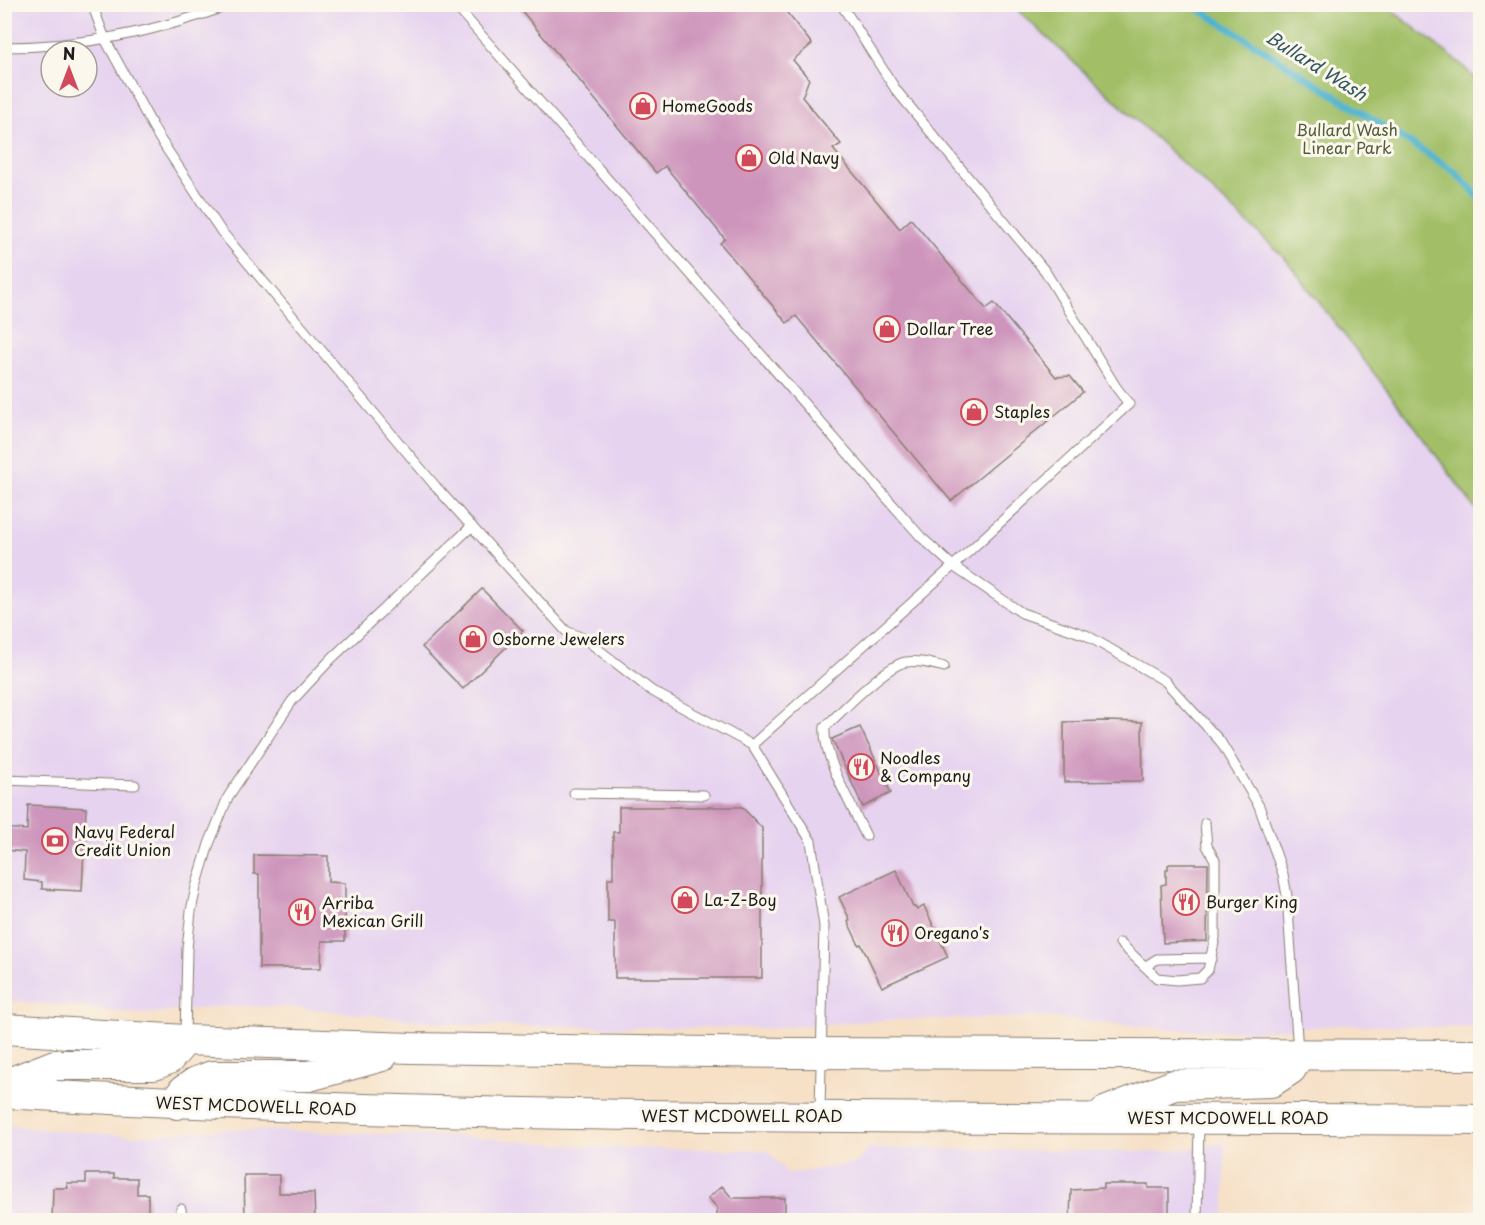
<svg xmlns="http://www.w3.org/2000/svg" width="1485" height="1225" font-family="'Playpen Sans',sans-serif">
  <rect width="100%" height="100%" fill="#fbf7ec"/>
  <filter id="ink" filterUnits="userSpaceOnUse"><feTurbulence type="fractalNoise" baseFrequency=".0167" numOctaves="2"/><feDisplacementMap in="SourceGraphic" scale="12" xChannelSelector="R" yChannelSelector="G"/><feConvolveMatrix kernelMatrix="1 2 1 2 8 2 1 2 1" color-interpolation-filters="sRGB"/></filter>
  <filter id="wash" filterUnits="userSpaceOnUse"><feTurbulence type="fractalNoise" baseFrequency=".008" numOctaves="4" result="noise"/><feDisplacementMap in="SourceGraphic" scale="24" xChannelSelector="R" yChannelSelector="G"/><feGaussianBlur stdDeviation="1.35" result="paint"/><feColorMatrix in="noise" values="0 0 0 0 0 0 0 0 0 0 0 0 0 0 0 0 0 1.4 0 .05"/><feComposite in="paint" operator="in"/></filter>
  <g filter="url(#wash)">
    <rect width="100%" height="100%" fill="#f6e0c6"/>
    <!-- built -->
    <path fill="#e6d3f0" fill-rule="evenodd" d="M4,5H1012L1284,257L1411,421L1480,515V1028L1340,1025L1255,1031L1180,1030L1043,1017L885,1020L773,1028L477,1026L291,1007L230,1006L144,1014L5,1000ZM51,51H87V87H51Z
      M1385,5H1480V84L1461,64Z
      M4,1124L37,1129L136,1136L224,1129L475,1137L601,1148L767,1150L788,1174L856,1163L869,1148L1164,1152L1225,1143V1220H5Z"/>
    <!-- green -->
    <path fill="#a2bf67" stroke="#5f6e42" stroke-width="1.5" d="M1012,5H1385L1461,64L1480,84V515L1411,421L1284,257Z"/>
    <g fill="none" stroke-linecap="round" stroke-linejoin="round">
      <!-- stream -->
      <path stroke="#4eb3cd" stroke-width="7" d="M1191,4L1454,171L1480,198"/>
    </g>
    <g id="blocks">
      <!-- building -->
      <path fill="#ce95bc" d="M516,4H780L812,44L793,60L809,79L802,97L841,144L833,149L900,229L911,219L986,309L994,303L1056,377L1070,376L1083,392L951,501L796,316L787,323L720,243L725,239L665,166L656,173Z
        M482,589L523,631L463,689L422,647Z
        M1105,721L1142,722L1143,781L1064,782V722Z
        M860,727L891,793L863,807L832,739Z
        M28,805L86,808L82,891L42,889V882L24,880L25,852L4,850V828L27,830Z
        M619,807H742L762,828V978H615V922H608V878H613V832H619Z
        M254,855L328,856V882L345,883V941H322L321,968H259V874H254Z
        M1170,864H1208L1207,941L1163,943L1161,885L1166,884V869H1168V865Z
        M896,870L913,907H915L917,910L924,906L948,957L882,987L861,944L859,945L848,922L850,920L839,897Z
        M86,1174H114V1178H137V1194H148V1221H52L53,1188H68L67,1183H86Z
        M244,1175H279V1193H314L315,1221H245Z
        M1103,1184H1148V1188H1169V1221H1070L1071,1190L1103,1188Z
        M722,1186L732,1198H785V1221H717V1207L708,1198Z"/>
    </g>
  </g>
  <g filter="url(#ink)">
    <use href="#blocks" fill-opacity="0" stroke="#897e71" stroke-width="1.5"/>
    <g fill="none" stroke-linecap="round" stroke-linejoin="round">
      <defs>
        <path id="lane" d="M92,4L105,39L158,136L221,231L437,488L566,631L585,639L652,691L752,745L811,841L824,926L820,1111
          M454,4L921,537L953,566L1022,613L1086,635L1165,681L1220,741L1259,806L1283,874L1287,896L1298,1051
          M4,47C82,47 160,31 232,4
          M752,745L953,566L1129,404L1116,387L1045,271L896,90L841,4
          M4,780L135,785
          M574,793L704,795
          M866,836C853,808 822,756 825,727C842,711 886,665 906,662C919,660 932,664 944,667
          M1120,943L1157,978L1177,980L1200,978L1208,970L1215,938V860L1207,846L1205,823
          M1146,966L1157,959L1212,958
          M185,1038L187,949L191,911L196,887L209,844L228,797L292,701L331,659L472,526
          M181,1209L182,1220
          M1197,1220L1199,1124"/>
        <path id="primary" d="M4,1029L185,1040L411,1048L790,1053L1480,1055
          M4,1085L55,1065H154L169,1059L185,1040
          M4,1093C496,1123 988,1116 1480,1120
          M177,1104L183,1091L196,1082L212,1076H309L382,1056
          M1105,1112L1174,1085L1271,1082L1291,1069L1298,1056"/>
      </defs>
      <!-- lane casing -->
      <use href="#lane" stroke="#897e71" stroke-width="11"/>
      <!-- primary casing -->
      <use href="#primary" stroke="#897e71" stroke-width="32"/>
      <!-- lane -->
      <use href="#lane" stroke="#fff" stroke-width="9"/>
      <!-- primary -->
      <use href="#primary" stroke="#fff" stroke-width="30"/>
    </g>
  </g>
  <!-- icons -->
  <defs>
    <symbol id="shop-ring" viewBox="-11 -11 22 22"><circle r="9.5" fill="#fbf7ec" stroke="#d1495b" stroke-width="1.5"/><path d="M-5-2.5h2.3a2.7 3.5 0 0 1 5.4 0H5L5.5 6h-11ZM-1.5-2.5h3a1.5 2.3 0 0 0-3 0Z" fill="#d1495b"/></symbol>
    <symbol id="restaurant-ring" viewBox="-11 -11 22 22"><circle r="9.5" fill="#fbf7ec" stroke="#d1495b" stroke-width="1.5"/><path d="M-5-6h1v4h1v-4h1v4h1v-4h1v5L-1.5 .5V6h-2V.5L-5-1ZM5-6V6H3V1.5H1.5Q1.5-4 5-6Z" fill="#d1495b"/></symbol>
    <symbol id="bank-ring" viewBox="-11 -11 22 22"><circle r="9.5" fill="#fbf7ec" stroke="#d1495b" stroke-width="1.5"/><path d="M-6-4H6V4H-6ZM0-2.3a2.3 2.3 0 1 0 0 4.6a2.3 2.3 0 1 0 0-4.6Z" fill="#d1495b"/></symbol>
  </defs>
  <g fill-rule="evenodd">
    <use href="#shop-ring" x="628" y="91" width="30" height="30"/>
    <use href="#shop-ring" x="734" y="143" width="30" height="30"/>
    <use href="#shop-ring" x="872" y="314" width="30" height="30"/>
    <use href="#shop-ring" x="959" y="397" width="30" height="30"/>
    <use href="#shop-ring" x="458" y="624" width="30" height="30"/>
    <use href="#restaurant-ring" x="846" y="752" width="30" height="30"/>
    <use href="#bank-ring" x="40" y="826" width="30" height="30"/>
    <use href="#shop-ring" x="670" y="885" width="30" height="30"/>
    <use href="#restaurant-ring" x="1171" y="887" width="30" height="30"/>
    <use href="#restaurant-ring" x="287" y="897" width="30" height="30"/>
    <use href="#restaurant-ring" x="880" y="918" width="30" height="30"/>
  </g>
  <g text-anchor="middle" stroke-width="6" stroke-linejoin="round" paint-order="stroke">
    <!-- poi labels -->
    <g font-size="16" fill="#1c1c1c" stroke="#fbf7ec" text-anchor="start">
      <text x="662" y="112">HomeGoods</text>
      <text x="768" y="164">Old Navy</text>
      <text x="906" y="335">Dollar Tree</text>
      <text x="994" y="418">Staples</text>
      <text x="492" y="645">Osborne Jewelers</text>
      <text x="880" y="764">Noodles<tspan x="880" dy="18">&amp; Company</tspan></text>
      <text x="74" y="838">Navy Federal<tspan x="74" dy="18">Credit Union</tspan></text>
      <text x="704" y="906">La-Z-Boy</text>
      <text x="1206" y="908">Burger King</text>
      <text x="322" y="909">Arriba<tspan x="322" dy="18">Mexican Grill</tspan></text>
      <text x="914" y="939">Oregano's</text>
    </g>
    <!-- park labels -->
    <g font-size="16" fill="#525d3a" stroke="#fbf7ec">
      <text x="1347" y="136">Bullard Wash<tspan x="1347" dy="18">Linear Park</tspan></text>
    </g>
    <!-- street labels -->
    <g font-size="16" fill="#1c1c1c" stroke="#fbf7ec">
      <text transform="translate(256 1106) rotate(2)" y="6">WEST MCDOWELL ROAD</text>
      <text x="742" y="1122">WEST MCDOWELL ROAD</text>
      <text x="1228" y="1124">WEST MCDOWELL ROAD</text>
    </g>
    <!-- water labels -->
    <g font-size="18" font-style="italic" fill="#305863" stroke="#fbf7ec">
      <text transform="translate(1316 66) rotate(32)" y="6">Bullard Wash</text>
    </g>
  </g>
  <!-- margin -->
  <rect width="1485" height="1225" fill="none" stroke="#fbf7ec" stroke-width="24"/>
  <!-- north arrow -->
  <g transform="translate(69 69)"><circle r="28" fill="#fbf7ec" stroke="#a29f99" stroke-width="1.5"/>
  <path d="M0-4.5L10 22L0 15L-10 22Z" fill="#d1495b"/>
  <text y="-9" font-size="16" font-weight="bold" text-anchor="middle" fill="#1c1c1c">N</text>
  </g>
</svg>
